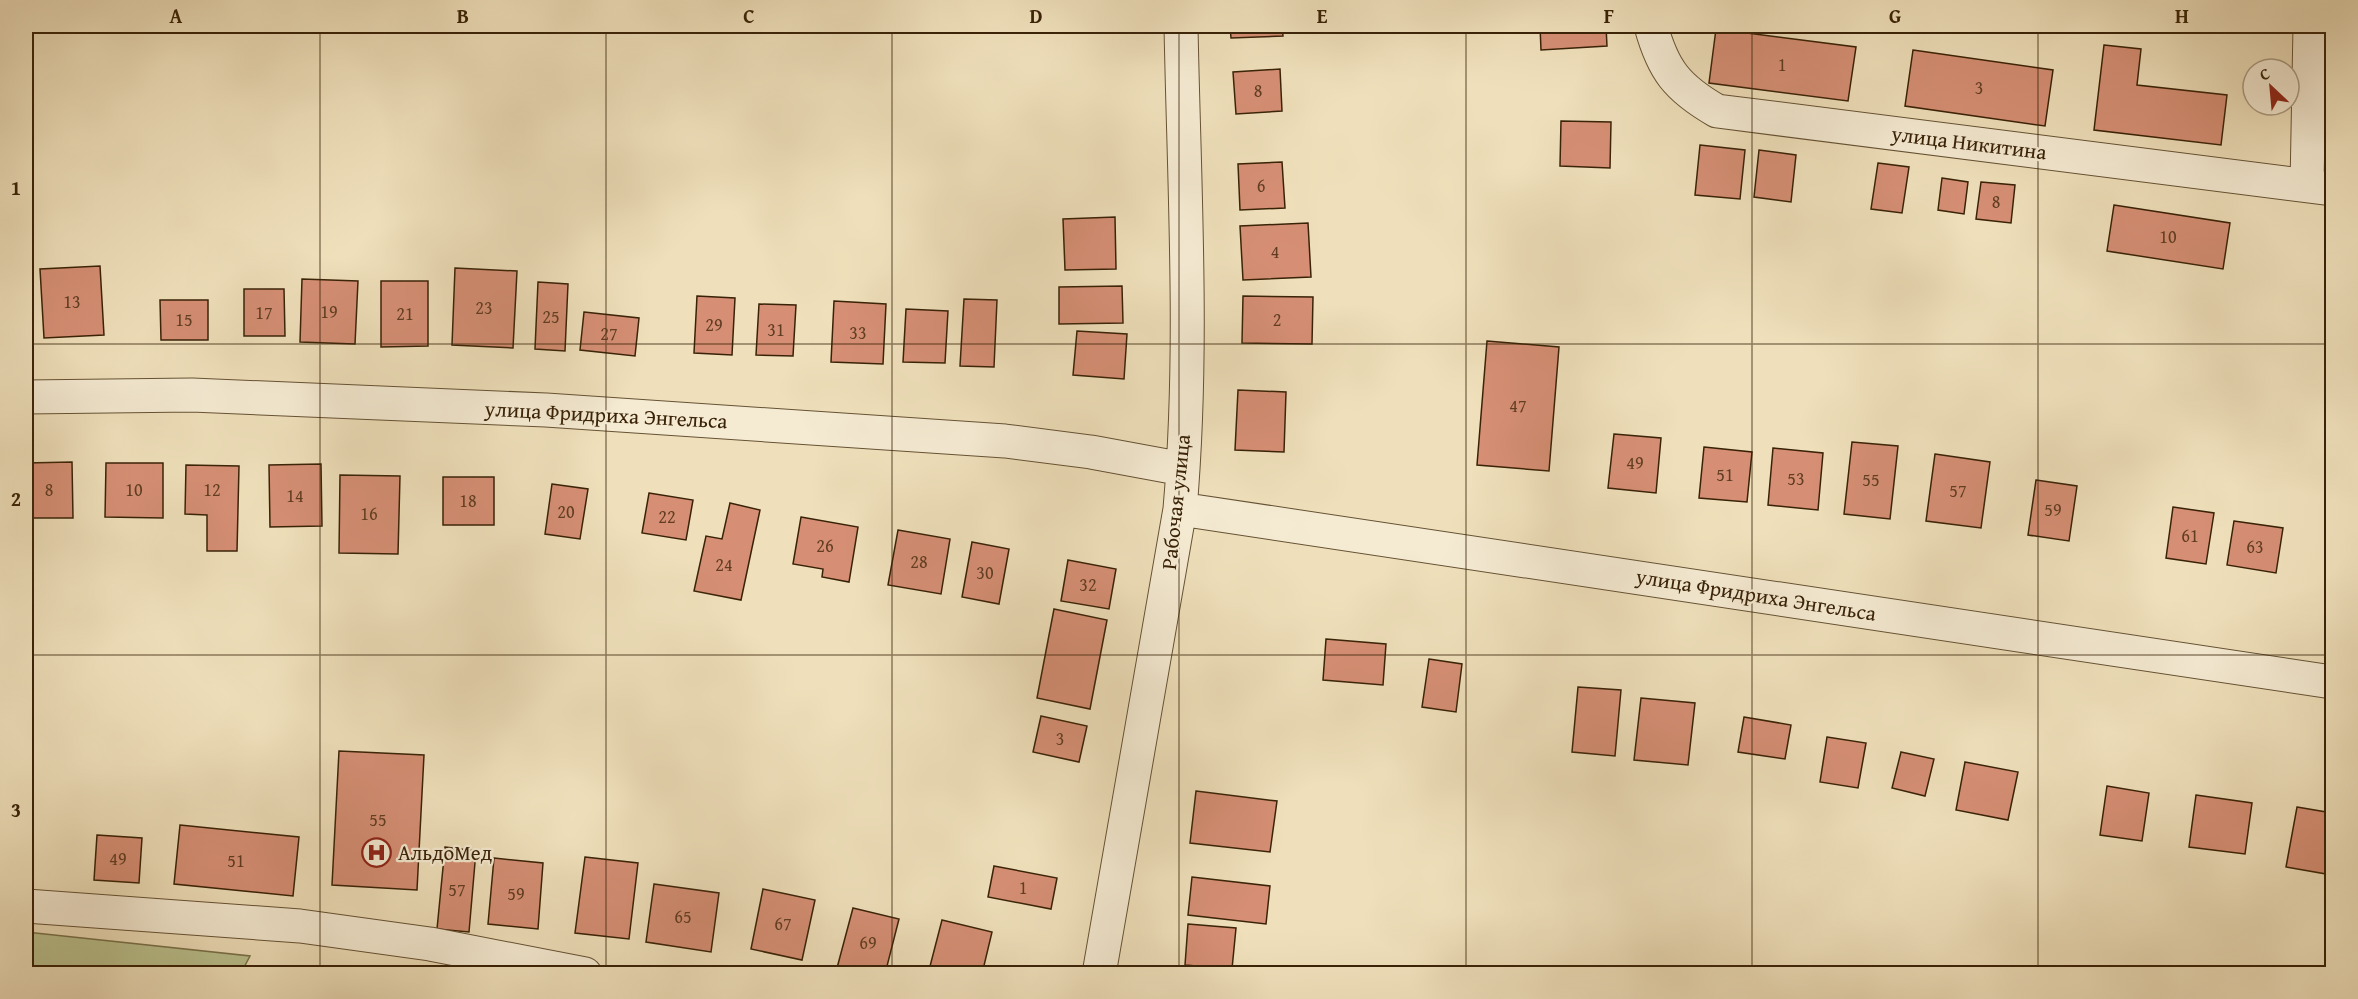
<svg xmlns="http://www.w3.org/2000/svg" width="2358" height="999" font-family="'Gentium Book Plus',serif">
  <rect width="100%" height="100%" fill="#efe0bb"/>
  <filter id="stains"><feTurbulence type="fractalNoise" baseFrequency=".00333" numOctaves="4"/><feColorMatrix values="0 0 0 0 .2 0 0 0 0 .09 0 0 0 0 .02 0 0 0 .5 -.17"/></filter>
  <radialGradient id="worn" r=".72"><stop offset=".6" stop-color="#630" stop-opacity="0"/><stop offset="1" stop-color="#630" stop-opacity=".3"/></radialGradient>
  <!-- green -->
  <path fill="#bac28f" stroke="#7a724b" stroke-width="1.5" d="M26,932L250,956L241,973H26Z"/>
  <!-- building -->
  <path fill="#d68f75" stroke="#392207" stroke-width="1.5" d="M1230,26H1282L1283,36L1231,38Z
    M1540,26H1606L1607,46L1541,50Z
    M1716,29L1856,47L1848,101L1709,83Z
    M2104,45L2141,49L2137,85L2227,95L2221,145L2094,130Z
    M1913,50L2053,70L2045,126L1905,106Z
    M1280,69L1282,111L1236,114L1233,72Z
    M1561,121L1611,122L1610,168L1560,166Z
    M1700,145L1745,150L1740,199L1695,195Z
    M1759,150L1796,155L1791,202L1754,197Z
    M1282,162L1285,208L1240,210L1238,164Z
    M1878,163L1909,167L1902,213L1871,209Z
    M1942,178L1968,182L1964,214L1938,210Z
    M1981,182L2015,185L2011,223L1976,219Z
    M2114,205L2230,223L2223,269L2107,251Z
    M1115,217L1116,269L1065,270L1063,219Z
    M1308,223L1311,277L1243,280L1240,226Z
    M100,266L104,335L44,338L40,269Z
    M455,268L517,271L513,348L452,345Z
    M302,279L358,281L355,344L300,342Z
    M381,281H428V346L381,347Z
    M538,282L568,284L565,351L535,349Z
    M1122,286L1123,323L1059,324V287Z
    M244,289H284L285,336H244Z
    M697,296L735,298L732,355L694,353Z
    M1243,296L1313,297L1312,344L1242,343Z
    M964,299L997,300L994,367L960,366Z
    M160,300H208V340H161Z
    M834,301L886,304L883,364L831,362Z
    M759,304L796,305L793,356L756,355Z
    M906,309L948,311L945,363L903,362Z
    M584,312L639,318L635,356L580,350Z
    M1077,331L1127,334L1124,379L1073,375Z
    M1487,341L1559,347L1549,471L1477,465Z
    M1238,390L1286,392L1284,452L1235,450Z
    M1614,434L1661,438L1656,493L1608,488Z
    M1852,442L1898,446L1890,519L1844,514Z
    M1704,447L1752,452L1747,502L1699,498Z
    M1773,448L1823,453L1818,510L1768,505Z
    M1935,454L1990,462L1981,528L1926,521Z
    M72,462L73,518H26V463Z
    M106,463H163V518L105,517Z
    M321,464L322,526L270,527L269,465Z
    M186,465L239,466L237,551H207V515L185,514Z
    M340,475L400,476L398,554L339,553Z
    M443,477H494V525H443Z
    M2036,480L2077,486L2069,541L2028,535Z
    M552,484L588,489L580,539L545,534Z
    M649,493L693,500L686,540L642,533Z
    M730,503L760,510L741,600L694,591L706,536L722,539Z
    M2173,507L2214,513L2206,564L2166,558Z
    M801,517L858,527L849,582L822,577L823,569L793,564Z
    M2234,521L2283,528L2276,573L2227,565Z
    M898,530L950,539L941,594L888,585Z
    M972,542L1009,549L999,604L962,597Z
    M1068,560L1116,569L1109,609L1061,601Z
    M1054,609L1107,620L1090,709L1037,698Z
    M1326,639L1386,644L1383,685L1323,680Z
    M1429,659L1462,664L1456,712L1422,707Z
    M1578,687L1621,690L1615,756L1572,752Z
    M1641,698L1695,703L1688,765L1634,760Z
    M1041,716L1087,726L1079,762L1033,752Z
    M1744,717L1791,725L1785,759L1738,752Z
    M1827,737L1866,743L1858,788L1820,782Z
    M339,751L424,755L417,890L332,885Z
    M1901,752L1934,759L1925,796L1892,788Z
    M1965,762L2018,772L2008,820L1956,810Z
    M2107,786L2149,793L2142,841L2100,835Z
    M1196,791L1277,801L1270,852L1190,843Z
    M2196,795L2252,803L2245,854L2189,847Z
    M2297,807L2332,813V875L2286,867Z
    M180,825L299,837L293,896L174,884Z
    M97,835L142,838L139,883L94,880Z
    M445,847L476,851L469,932L437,929Z
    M585,857L638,863L629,939L575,933Z
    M494,858L543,863L538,929L488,924Z
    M994,866L1057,878L1051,909L988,897Z
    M1192,877L1270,886L1266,924L1188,915Z
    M654,884L719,893L711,952L646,942Z
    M763,889L815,900L802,960L751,949Z
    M853,908L899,919L885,974H861L837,968Z
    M942,920L992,932L982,974H928Z
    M1188,924L1236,928L1232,969L1185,965Z"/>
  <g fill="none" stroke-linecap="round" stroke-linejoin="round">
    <defs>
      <path id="minor" d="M1651,26C1663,70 1677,88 1717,111L2332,189
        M2307,185L2310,26
        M26,397L192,395L546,410L1005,441L1091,452L1183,469
        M1180,509L2332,682
        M26,906L300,926L430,944L585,974
        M1099,974L1180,509C1194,348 1184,186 1181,26"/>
    </defs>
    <!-- minor casing -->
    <use href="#minor" stroke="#665234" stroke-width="35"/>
    <!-- minor -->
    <use href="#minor" stroke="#f5ebd3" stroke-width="33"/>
  </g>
  <!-- grid -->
  <path fill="none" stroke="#392207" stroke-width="1.5" stroke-opacity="0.55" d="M320,26V974M606,26V974M892,26V974M1179,26V974M1466,26V974M1752,26V974M2038,26V974M26,344H2332M26,655H2332"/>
  <!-- icons -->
  <defs>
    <symbol id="hospital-ring" viewBox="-11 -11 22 22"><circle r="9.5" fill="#f5ebd3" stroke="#8f2418" stroke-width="1.5"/><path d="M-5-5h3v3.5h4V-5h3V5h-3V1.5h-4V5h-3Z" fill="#8f2418"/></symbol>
  </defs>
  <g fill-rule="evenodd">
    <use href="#hospital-ring" x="360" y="836" width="33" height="33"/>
  </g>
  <g text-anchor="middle" stroke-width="4.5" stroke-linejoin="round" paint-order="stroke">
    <!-- number labels -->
    <g font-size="18" fill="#603d22">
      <text x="1782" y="71">1</text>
      <text x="1979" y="94">3</text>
      <text x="1258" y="97">8</text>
      <text x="1261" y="192">6</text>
      <text x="1996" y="208">8</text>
      <text x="2168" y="243">10</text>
      <text x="1275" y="258">4</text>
      <text x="72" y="308">13</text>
      <text x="484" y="314">23</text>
      <text x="329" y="318">19</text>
      <text x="264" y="319">17</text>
      <text x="405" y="320">21</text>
      <text x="551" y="323">25</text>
      <text x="184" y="326">15</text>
      <text x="1277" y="326">2</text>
      <text x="714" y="331">29</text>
      <text x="776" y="336">31</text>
      <text x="858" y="339">33</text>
      <text x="609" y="340">27</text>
      <text x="1518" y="412">47</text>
      <text x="1635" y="469">49</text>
      <text x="1725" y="481">51</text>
      <text x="1796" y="485">53</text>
      <text x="1871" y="486">55</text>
      <text x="49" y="496">8</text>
      <text x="134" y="496">10</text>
      <text x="212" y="496">12</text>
      <text x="1958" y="497">57</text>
      <text x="295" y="502">14</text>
      <text x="468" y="507">18</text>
      <text x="2053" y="516">59</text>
      <text x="566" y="518">20</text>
      <text x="369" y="520">16</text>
      <text x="667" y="523">22</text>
      <text x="2190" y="542">61</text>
      <text x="825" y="552">26</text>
      <text x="2255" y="553">63</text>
      <text x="919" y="568">28</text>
      <text x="724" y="571">24</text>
      <text x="985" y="579">30</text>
      <text x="1088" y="591">32</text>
      <text x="1060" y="745">3</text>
      <text x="378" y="826">55</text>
      <text x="118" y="865">49</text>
      <text x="236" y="867">51</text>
      <text x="1023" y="894">1</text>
      <text x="457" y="896">57</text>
      <text x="516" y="900">59</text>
      <text x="683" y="923">65</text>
      <text x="783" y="930">67</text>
      <text x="868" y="949">69</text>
    </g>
    <!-- street labels -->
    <g font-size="21" fill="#392207" stroke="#f5ebd3">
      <text transform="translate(1969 143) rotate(7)" y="7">улица Никитина</text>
      <text transform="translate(606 415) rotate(3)" y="7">улица Фридриха Энгельса</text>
      <text transform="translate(1176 502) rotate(-84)" y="7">Рабочая улица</text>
      <text transform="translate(1756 595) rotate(9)" y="7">улица Фридриха Энгельса</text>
    </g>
    <!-- poi labels -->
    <g font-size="21" fill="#392207" stroke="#f5ebd3" text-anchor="start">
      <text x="398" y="860">АльдоМед</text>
    </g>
  </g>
  <!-- margin -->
  <rect width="2358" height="999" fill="none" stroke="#efe0bb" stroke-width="66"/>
  <!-- north arrow -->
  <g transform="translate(2271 87) rotate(334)"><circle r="28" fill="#f5ebd3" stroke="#aa9b81" stroke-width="1.5"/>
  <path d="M0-4.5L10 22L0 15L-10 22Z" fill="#8f2418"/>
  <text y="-9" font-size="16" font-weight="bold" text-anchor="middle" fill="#392207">С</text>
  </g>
  <rect x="33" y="33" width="2292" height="933" fill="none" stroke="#392207" stroke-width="2"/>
  <g font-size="20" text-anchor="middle" font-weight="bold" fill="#392207">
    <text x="176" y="23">A</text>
    <text x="463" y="23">B</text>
    <text x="749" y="23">C</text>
    <text x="1036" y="23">D</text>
    <text x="1322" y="23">E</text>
    <text x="1609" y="23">F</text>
    <text x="1895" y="23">G</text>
    <text x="2182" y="23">H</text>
    <text x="16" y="195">1</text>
    <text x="16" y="506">2</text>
    <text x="16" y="817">3</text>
  </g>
  <rect width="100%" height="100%" filter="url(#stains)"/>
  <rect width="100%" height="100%" fill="url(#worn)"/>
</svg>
